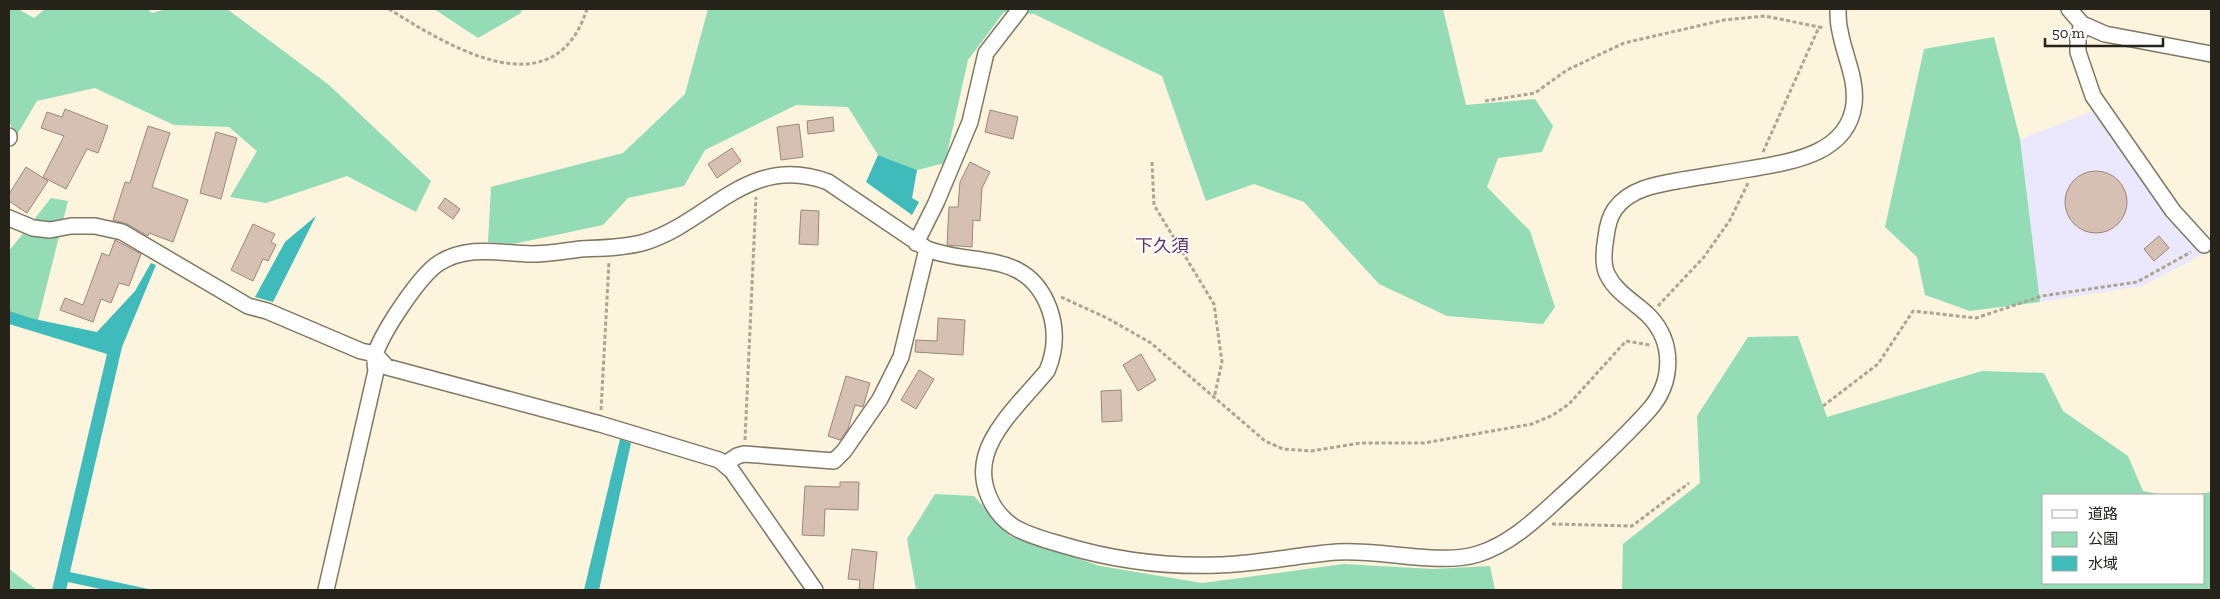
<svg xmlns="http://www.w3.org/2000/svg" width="2220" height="599" font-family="'Zilla Slab','Noto Sans JP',serif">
  <rect width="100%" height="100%" fill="#fcf4dd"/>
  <!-- industrial -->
  <path fill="#ebe7fd" d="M2093,111L2205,253L2143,286L2040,302L2020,139Z"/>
  <!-- green -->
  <path fill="#93dcb5" d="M11,9H18L34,18L45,9H148L152,13L167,9H227L329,85L431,181L416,212L347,176L266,203L230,197L257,151L229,127L174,125L95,88L37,101L15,138L9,119V11Z
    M434,9H522L521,13L478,38Z
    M708,9H1443L1466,105L1535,99L1553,126L1542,152L1498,158L1487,187L1530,231L1555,307L1543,324L1447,316L1379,284L1304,202L1254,184L1206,201L1162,76L1034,14L1004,12L968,60L945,163L917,170L878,155L848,107L796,105L705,150L684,186L628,198L603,225L513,244L488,242L491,187L623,153L685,94Z
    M1994,37L2020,139L2040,302L1970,311L1925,295L1917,257L1885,227L1924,49Z
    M51,198L68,201L37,324L9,317V251Z
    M1798,336L1827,417L1982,371L2044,373L2063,411L2128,456L2143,491L2164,495H2044V583H2204V495H2192L2211,492V590H1622L1623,544L1700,483L1697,416L1748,337Z
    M935,494L974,496L1010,536L1100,566L1202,583L1344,564L1433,569L1490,566L1495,590H916L907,539Z
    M9,569L37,590H9Z"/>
  <!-- water -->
  <path fill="#3fbbbb" d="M878,155L917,170L912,198L919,202L912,215L866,182Z
    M316,216L273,302L255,297L285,242Z
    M151,263L156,265L122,347L70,572L153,590H105L68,582L66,590H52L107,354L9,324V311L34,319L97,332L135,291Z
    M620,439L631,443L599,590H584Z"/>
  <!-- building -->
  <path fill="#d6c0b3" stroke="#9b877a" d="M65,109L108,126L98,153L87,149L66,189L43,177L64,136L41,128L47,112L62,117Z
    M990,110L1018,117L1013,139L985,132Z
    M833,117L834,131L808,134L807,121Z
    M799,124L803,157L781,160L777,127Z
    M148,126L170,133L152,187L188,200L173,242L149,233L148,236L127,224L113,220L125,182L130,183Z
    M216,132L237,138L221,199L200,193Z
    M732,148L741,161L717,178L708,164Z
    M970,162L990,172L982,188L980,221L973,220L972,247L947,245L949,207H958L960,182Z
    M26,167L48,181L27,213L9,201V194Z
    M2065 202a31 31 0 1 1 62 0a31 31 0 1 1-62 0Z
    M445,198L460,209L453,219L438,208Z
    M801,210L819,211L818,245L799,244Z
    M253,224L275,234L271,242L276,245L268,261L263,259L253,281L231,270Z
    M2159,236L2169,248L2154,261L2144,249Z
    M115,240L141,254L129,286L119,283L111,303L101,299L93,322L60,310L65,298L83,305L102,253L109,256Z
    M938,318L965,320L963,355L915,352L916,340L937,341Z
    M1141,354L1156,380L1138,391L1123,365Z
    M919,370L934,379L916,409L901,400Z
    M846,376L870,383L863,407L855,405L848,429L840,440L828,436Z
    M1121,390L1122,421L1102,422L1101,391Z
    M840,482H859L858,510L825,509L824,536L802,535L805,486L840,487Z
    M852,549L877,552L873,590L859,589L860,580L848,579Z"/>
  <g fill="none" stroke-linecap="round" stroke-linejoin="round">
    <defs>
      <path id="street" d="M2069,9L2082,24L2105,34L2211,54
        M2082,24L2078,38V52L2093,96L2173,211L2204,245
        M9,136V138
        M9,218L33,228L50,230L71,226H95L122,232L248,306L267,311L361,351L375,354L387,367L600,424L719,460L732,471L815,590
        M916,243L936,203L970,122L986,53L1020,9
        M725,464L737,456L744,454L834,461L844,451L880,399L901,357L927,249
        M326,590L376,371C375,365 374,358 376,352C384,330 419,276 439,263C468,245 499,253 531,254C548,254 564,251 581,249C602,248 624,248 645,242C710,222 749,152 828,182L927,249C974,267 1027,249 1049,308C1057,330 1056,350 1047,371C1027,395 994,426 986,455C978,482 991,512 1014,527C1029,536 1046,540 1063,545C1113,560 1165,567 1218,565C1258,564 1297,555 1337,552C1380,549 1441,566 1478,554C1514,543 1542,513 1569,489C1596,464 1624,438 1649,410C1673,383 1675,343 1649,316C1635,302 1616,293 1607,274C1602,263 1604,248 1606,237C1607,228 1610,216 1615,209C1630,188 1659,184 1682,180C1704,176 1726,173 1749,169C1789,162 1848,155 1854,104C1857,79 1844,55 1840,31C1838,24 1838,16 1838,9"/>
    </defs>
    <!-- street casing -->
    <use href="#street" stroke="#7f7864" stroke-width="18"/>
    <!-- path -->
    <path stroke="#aba593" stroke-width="3" stroke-dasharray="4 2.5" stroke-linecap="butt" d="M389,9C448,46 554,112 587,9
      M1485,101L1535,93L1567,70L1624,43L1724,20L1765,16L1819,27
      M1763,152L1819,27L1825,28
      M1152,162L1154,205L1214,304L1222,362L1214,398
      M1061,297L1107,318L1151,343L1265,441L1283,449L1311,451L1361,443H1424L1532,424L1553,415L1569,404L1626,341L1650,345
      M1658,306L1704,257L1730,220L1748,183
      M1823,406L1878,364L1913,311L1976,318L2042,296L2137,282L2191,252
      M601,410L609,262
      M745,440L756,197
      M1552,524L1632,526L1689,483"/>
    <!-- street -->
    <use href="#street" stroke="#fff" stroke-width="15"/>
  </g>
  <g text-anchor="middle" stroke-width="4" stroke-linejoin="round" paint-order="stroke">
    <!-- neighbourhood labels -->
    <g font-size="18" fill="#5f3266" stroke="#fff">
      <text x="1162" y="252">下久須</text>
    </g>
  </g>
  <!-- border -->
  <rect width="2220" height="599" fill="none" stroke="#26231b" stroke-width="20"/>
  <!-- legend -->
  <rect x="2042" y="494" width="162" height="90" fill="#ffffff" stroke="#a8a7a4"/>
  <rect x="2052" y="510" width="25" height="8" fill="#ffffff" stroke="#a8a7a4"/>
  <text x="2088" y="519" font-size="15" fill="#26231b">道路</text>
  <rect x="2052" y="532" width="25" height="15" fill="#93dcb5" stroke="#a8a7a4"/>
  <text x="2088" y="544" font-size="15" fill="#26231b">公園</text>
  <rect x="2052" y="556" width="25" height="15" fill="#3fbbbb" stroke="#a8a7a4"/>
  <text x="2088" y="569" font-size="15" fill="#26231b">水域</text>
  <!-- scale -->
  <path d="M2045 38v8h118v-8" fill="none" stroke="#26231b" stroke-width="2.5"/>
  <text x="2052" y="38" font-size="15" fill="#26231b" stroke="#ffffff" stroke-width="4" paint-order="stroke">50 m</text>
</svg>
